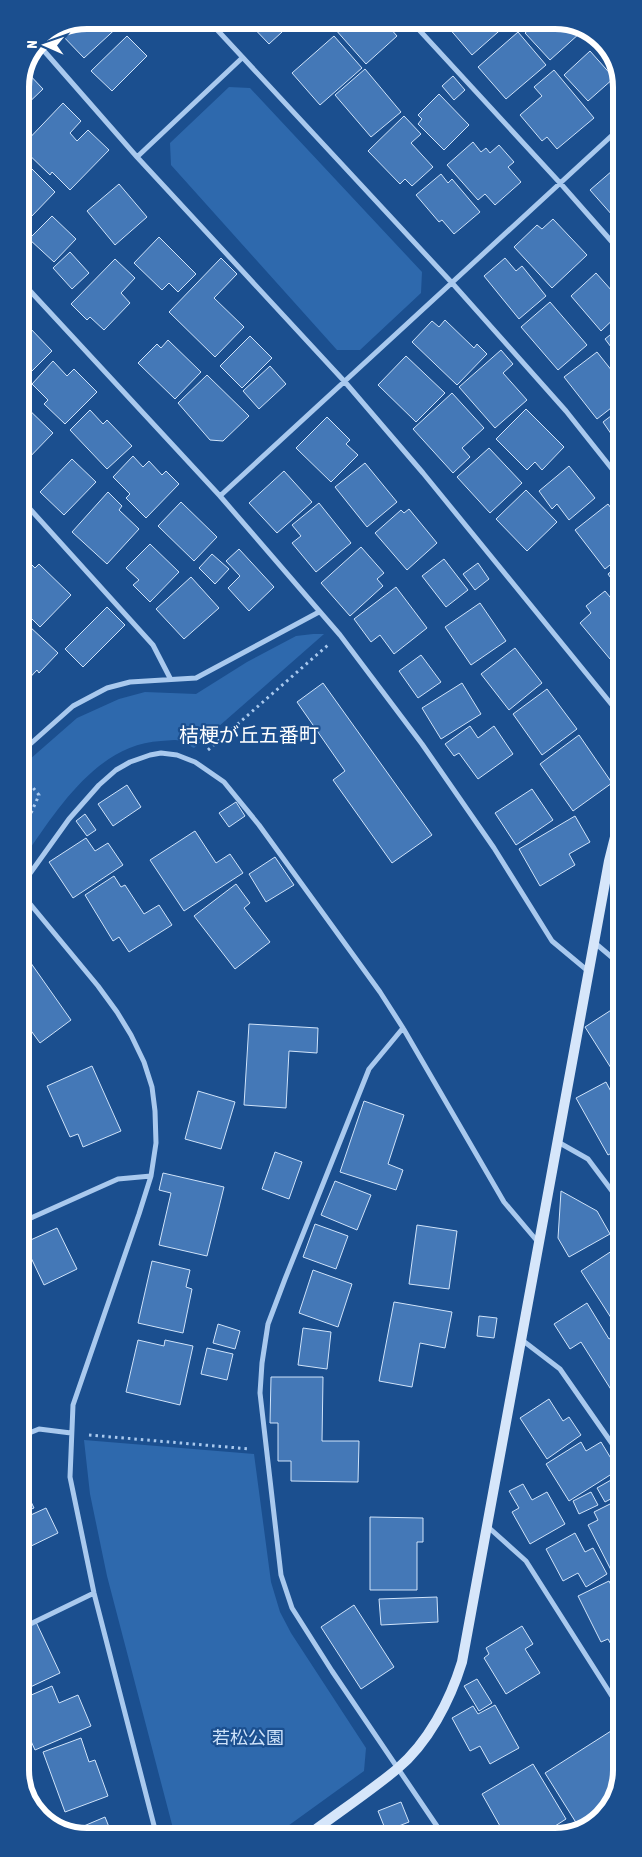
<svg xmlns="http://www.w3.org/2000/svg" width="642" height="1857" font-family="'Asap Condensed','Noto Sans JP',sans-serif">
  <rect width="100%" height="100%" fill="#1b4f8f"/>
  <!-- green -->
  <path fill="#2e69ad" d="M229,87L250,88L422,272L421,293L360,350H337L171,165L170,143Z
    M313,634H324L194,748C190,746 185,742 180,741C175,739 167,741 161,741C100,744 60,805 29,850L21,842V767L77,718L119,699L145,692L196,694L247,662L296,636Z
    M84,1440L254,1454L271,1582L280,1612L291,1633L366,1748L364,1771L274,1836H175L107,1576L90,1494Z"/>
  <!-- building -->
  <path fill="#4478b7" stroke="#cfe3fa" d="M87,20H119L122,23L84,58L59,32Z
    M246,20H295L269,44Z
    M327,20H383L397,36L366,64Z
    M442,20H501L506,25L472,55Z
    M540,20H559L574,26L580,33L550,60L525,33Z
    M518,32L546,65L506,99L478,67Z
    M127,36L147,56L112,91L91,71Z
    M334,36L362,68L320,105L292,73Z
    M590,51L614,78L588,101L564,75Z
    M365,69L401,112L371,137L335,95Z
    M554,70L594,118L557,149L547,137L542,141L520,115L542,96L534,87Z
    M26,71L43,89L20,111V83Z
    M453,76L465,90L454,100L442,86Z
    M439,94L469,125L444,150L418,124L422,119L418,115Z
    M63,103L81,121L70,133L77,141L88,130L109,150L70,190L52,172L50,175L21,147Z
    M404,116L421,134L411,143L433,167L412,186L405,179L400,184L368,151Z
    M473,142L481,152L486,148L490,153L499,145L514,162L508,167L521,182L495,205L485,194L478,200L447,165Z
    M20,157L55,192L31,217L20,206Z
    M620,164V224L590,190Z
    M441,174L448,183L452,179L480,212L454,234L442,220L439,222L416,195Z
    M119,184L147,217L115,245L87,211Z
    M52,216L76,239L54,262L29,239Z
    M553,219L587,255L552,288L514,247L537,225L542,229Z
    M159,237L196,274L178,292L169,283L162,290L134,263Z
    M70,252L89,273L72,289L53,268Z
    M221,258L237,274L214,298L244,327L215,357L169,312Z
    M505,258L516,271L522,266L546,296L519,319L484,276Z
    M115,259L135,278L121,293L130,303L104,330L90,317L87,320L71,304Z
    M596,273L620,300V313L601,331L571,296Z
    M550,302L587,345L558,370L521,327Z
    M445,320L474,348L477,344L487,354L457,385L412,342L432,321L439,327Z
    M20,326L25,331L29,327L52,351L26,377L20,371Z
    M620,327V359L605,339Z
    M250,336L272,358L242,388L220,366Z
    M168,340L201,372L175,399L138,363L157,344L161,348Z
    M501,350L513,364L503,373L527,400L495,428L459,387Z
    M597,352L620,381V401L597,419L564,377Z
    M406,356L445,393L416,422L378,385Z
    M53,361L67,376L74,369L97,392L65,424L44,404L48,400L32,384Z
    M270,366L286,384L259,409L243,391Z
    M207,375L249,416L223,441L210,440L178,403Z
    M452,393L484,428L462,448L470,457L453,473L413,429Z
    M21,402L53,433L22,465L21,464Z
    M526,409L564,447L542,470L535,462L527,470L496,439Z
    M620,409V447L603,422Z
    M90,410L103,424L107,420L132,446L107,469L70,430Z
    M327,417L350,440L346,444L358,455L331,482L296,448Z
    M489,448L522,483L490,513L457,477Z
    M133,456L143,467L149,461L162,475L166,471L179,484L146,518L126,498L130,494L113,477Z
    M72,459L96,482L64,515L40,492Z
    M365,463L397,502L367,527L335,487Z
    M569,466L595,498L569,520L557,504L552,509L539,491Z
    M284,471L312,502L277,533L249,503Z
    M526,490L557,522L527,551L496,519Z
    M108,492L122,506L119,510L139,529L107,564L72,532Z
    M181,502L217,537L194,561L158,526Z
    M319,503L351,543L316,572L292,543L301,536L292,525Z
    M608,504L620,520V557L605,569L575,530Z
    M409,509L437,543L407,570L375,533L401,510L404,513Z
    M150,544L179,572L150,602L133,585L139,580L126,568Z
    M361,547L384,573L377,579L383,586L350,616L321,583Z
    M239,549L274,587L249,611L228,588L240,576L226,561Z
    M212,554L229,569L215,584L199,568Z
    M444,559L468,590L446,607L422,576Z
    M478,563L489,579L475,590L463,574Z
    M39,564L71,595L40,627L21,608V577L32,565L35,568Z
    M620,564V591L608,574Z
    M191,577L219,608L184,639L156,609Z
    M396,587L427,628L394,654L380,635L371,642L354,619Z
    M605,591L620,609L621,650L610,659L580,623L591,613L586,606Z
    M480,603L506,641L471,665L445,627Z
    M107,607L125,625L83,667L65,649Z
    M29,626L58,653L39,673L37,670L21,687V635Z
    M515,648L542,683L509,710L481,674Z
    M421,655L441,682L418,698L399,671Z
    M323,683L432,835L392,863L333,780L345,771L297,702Z
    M462,683L481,714L441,739L422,708Z
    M547,689L577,729L542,755L513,714Z
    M470,726L478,738L494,726L513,754L478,779L459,753L454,756L445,744Z
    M579,735L612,783L573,811L540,764Z
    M127,785L141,807L113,826L98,804Z
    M532,789L553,820L516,845L495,813Z
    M236,802L245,816L229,827L219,813Z
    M85,814L96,830L87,836L76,821Z
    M575,816L590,842L569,854L575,865L540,886L519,849Z
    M195,831L216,863L230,854L243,873L184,911L150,860Z
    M86,838L95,851L108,843L123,865L73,898L49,862Z
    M275,857L294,885L266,902L249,874Z
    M114,876L121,887L125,885L144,914L159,905L172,925L129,952L119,937L113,941L85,895Z
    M236,884L250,903L244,908L270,942L235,969L194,916Z
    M21,949L71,1020L40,1043L21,1017Z
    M619,1005L621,1008V1061L611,1068L585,1027Z
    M249,1024L318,1028L317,1053L289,1051L286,1108L244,1105Z
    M92,1066L121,1131L83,1147L78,1134L70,1137L47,1086Z
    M606,1082L617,1103L621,1101V1148L608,1155L576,1098Z
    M198,1091L235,1102L221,1149L185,1139Z
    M364,1101L404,1115L388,1164L403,1170L396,1190L340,1172Z
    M275,1152L302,1162L289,1199L262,1189Z
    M163,1173L224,1187L207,1256L159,1245L171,1193L159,1190Z
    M335,1181L371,1195L357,1230L321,1215Z
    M561,1191L597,1211L610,1234L569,1257L558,1238Z
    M315,1224L348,1236L336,1269L303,1257Z
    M417,1225L457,1231L449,1289L409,1284Z
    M57,1228L77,1269L44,1285L24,1243Z
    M621,1245V1320L615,1324L581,1271Z
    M152,1261L190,1270L186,1287L192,1289L183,1333L138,1323Z
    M313,1270L352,1284L338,1327L299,1313Z
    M394,1302L452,1312L445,1348L420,1343L412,1387L379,1381Z
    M587,1303L609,1339L620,1333L621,1336L622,1407L581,1342L570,1349L554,1324Z
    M479,1316L497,1318L494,1338L477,1336Z
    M218,1324L240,1331L235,1349L213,1343Z
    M303,1328L331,1332L327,1369L298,1365Z
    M138,1340L164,1346L165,1340L193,1346L180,1405L126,1392Z
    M207,1348L233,1354L227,1380L201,1374Z
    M271,1377H323L322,1441H359L358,1482L291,1481V1461H278V1423H270Z
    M549,1399L563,1421L569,1417L581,1435L547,1459L520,1418Z
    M581,1442L586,1451L601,1442L618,1470L569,1501L546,1464Z
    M22,1466L30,1484L24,1487L34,1508L22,1513Z
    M618,1476L622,1482V1493L605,1502L597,1488Z
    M523,1484L532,1500L547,1492L565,1524L530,1544L512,1512L519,1508L509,1491Z
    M591,1492L598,1505L579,1514L573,1501Z
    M622,1498V1564L611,1570L588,1525L598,1520L594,1512Z
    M46,1508L58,1533L25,1549L22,1542V1519Z
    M370,1517L423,1518V1542H417V1590H370Z
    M575,1533L585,1552L593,1548L607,1574L586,1587L578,1573L563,1581L546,1549Z
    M609,1581L622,1607V1644L613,1648L608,1639L601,1642L578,1596Z
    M437,1597L438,1622L381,1625L379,1599Z
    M354,1605L394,1667L361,1689L321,1627Z
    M36,1622L60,1673L24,1690L22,1686V1629Z
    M522,1626L533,1644L525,1649L540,1673L506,1694L484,1658L489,1654L486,1648Z
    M477,1679L492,1703L479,1711L464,1686Z
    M52,1686L59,1703L78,1695L91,1726L35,1750L22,1721V1699Z
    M495,1705L519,1748L490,1764L480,1746L470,1751L452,1718L473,1706L478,1714Z
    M622,1724V1770L608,1811L580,1829L545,1773Z
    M81,1738L89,1762L95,1760L108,1796L65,1812L43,1752Z
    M533,1764L566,1819L541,1835H505L482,1794Z
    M401,1802L409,1822L386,1831L378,1811Z
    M105,1817L113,1837H83L73,1833L72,1831Z"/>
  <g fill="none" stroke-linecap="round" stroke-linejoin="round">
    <!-- path -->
    <path stroke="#a9c9ee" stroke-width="3" stroke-dasharray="2.5 4" stroke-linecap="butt" d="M208,750L328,645
      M21,773L39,795L21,836
      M89,1435L250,1449"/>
    <!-- street -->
    <path stroke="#a9c9ee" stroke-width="5" d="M208,20L453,284L566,411L620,479
      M410,20L561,184L620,251
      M38,44L137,157L345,382L423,473L621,716
      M137,157L242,58
      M20,280L220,496L340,635L422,744L494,848L552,941L588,971
      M220,496L620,128
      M21,499L153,645L170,678
      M21,738L28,746L73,706L107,688L130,682L196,678L319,612
      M21,886L69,819L99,785L116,770L130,762L150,755L161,753L177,755L195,762L224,782L259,825L380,992L403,1028L504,1202L538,1242
      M21,893L98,986L117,1012L131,1035L144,1062L152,1087L155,1111L156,1143L151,1176L139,1214L73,1405L70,1477L94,1593L157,1837
      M595,943L621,965
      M403,1028L369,1069L285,1279L268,1324L262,1363L260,1393L281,1575L292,1608L332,1671L443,1835
      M558,1142L588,1159L621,1203
      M22,1222L118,1179L151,1176
      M522,1340L560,1369L622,1458
      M22,1436L39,1429L71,1433
      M487,1526L526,1561L622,1712
      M22,1628L94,1593"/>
    <!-- secondary -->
    <path stroke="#d6e6fa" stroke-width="10" d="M307,1836C336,1814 368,1793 397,1769C428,1743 450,1701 462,1662L609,861L621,813"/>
  </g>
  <g text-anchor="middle" stroke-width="4.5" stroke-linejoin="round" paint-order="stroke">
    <!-- park labels -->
    <g font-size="18" fill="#cfe3fa" stroke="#1b4f8f">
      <text x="248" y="1744">若松公園</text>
    </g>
    <!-- quarter labels -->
    <g font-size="20" fill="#fff" stroke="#1b4f8f">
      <text x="249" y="742">桔梗が丘五番町</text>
    </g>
  </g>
  <!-- crop -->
  <path d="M0 0H642V1857H0ZM87 29H555A58 58 0 0 1 613 87V1770A58 58 0 0 1 555 1828H87A58 58 0 0 1 29 1770V87A58 58 0 0 1 87 29Z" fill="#1b4f8f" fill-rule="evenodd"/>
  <path fill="none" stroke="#fff" stroke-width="6" d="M87 29H555A58 58 0 0 1 613 87V1770A58 58 0 0 1 555 1828H87A58 58 0 0 1 29 1770V87A58 58 0 0 1 87 29Z"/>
  <!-- north arrow -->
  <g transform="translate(45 45) rotate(272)" stroke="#1b4f8f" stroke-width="4" paint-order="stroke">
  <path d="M0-4L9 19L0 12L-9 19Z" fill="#ffffff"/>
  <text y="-8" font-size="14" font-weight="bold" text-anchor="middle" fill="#ffffff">N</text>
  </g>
</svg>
